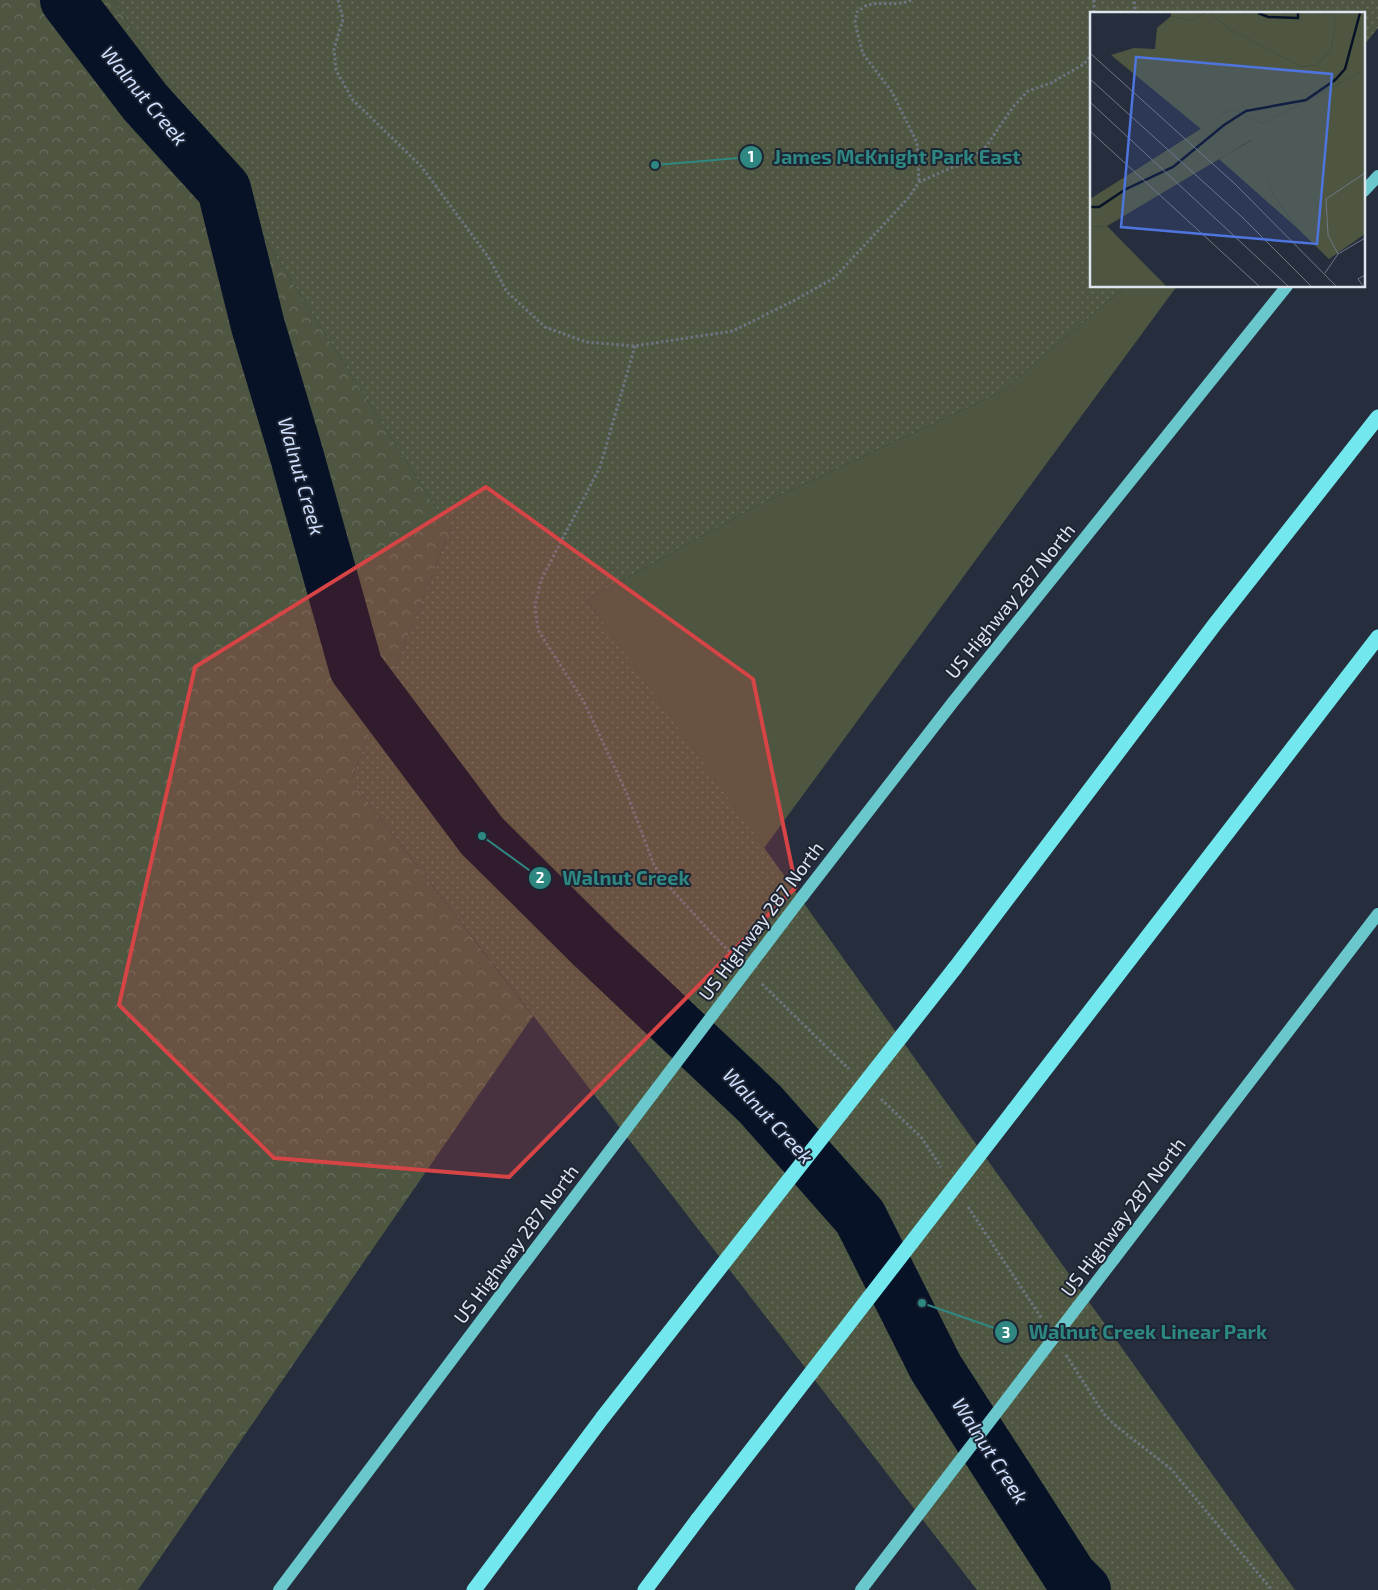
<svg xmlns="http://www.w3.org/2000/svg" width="1378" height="1590" font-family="'Exo 2',sans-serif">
  <defs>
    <pattern id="forest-crowns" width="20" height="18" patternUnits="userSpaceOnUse" patternTransform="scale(1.25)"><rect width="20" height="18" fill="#4e5641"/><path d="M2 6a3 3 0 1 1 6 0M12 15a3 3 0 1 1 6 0" fill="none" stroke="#676e5d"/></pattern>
    <pattern id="park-dots" width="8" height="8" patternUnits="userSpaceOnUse" patternTransform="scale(1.25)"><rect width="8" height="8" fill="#4e5641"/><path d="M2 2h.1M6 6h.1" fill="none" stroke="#676e5d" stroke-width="1.8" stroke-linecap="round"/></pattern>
  </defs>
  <rect width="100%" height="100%" fill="#262e3e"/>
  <!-- grass -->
  <path fill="#4e5641" d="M1126,286H1177L764,848L587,600L751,509L1001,392Z"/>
  <!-- forest -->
  <path fill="url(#forest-crowns)" d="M0,0H113L450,530L351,780L533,1016L138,1590H0Z"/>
  <!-- park -->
  <path fill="url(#park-dots)" d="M113,0H1378V28L1364,45V14H1092V286H1126L1001,392L751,509L587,600L1295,1590H977L351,780L450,530Z"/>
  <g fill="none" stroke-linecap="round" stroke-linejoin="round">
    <!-- river -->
    <path stroke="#071227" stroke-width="54" d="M67,0L145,102L224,189L258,326L296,453L356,668L482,836L595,948L760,1104L860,1217L936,1368L1070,1576L1084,1590"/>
    <!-- path -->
    <path stroke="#6c7381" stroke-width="3" stroke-dasharray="2.5 2.5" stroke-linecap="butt" d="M338,0L343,19L334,49L336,70L352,99L421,166L489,258L507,292L545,327L586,342L635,346L733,331L795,300L834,278L888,220L909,197L919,182L967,161L985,148L1013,107L1028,91L1051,83L1084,64L1092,53
      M911,0C897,7 882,1 868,5C864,6 860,10 857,12L855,23L863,54L892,92L917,143L919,182
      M1094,0V14
      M1134,14L1135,10L1134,0
      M635,346L600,467L541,580L535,606L538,630L584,702L627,794L654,865L672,890L714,936L733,955
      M762,984L849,1069
      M881,1099L921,1137L941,1167
      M968,1207L1042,1319
      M1066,1355L1104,1414L1116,1426L1171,1469L1272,1590"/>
    <!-- major -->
    <path stroke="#6ac8cd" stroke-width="12" d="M1364,191L1378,176
      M802,897L953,702L1287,286
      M1114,1259L1378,914
      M279,1590L514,1277"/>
    <!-- highway -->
    <path stroke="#72e7ed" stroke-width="15" d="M955,968L1215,624L1378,417
      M1014,1110L1378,637
      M474,1590L603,1417
      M645,1590L698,1519"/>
    <!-- major-bridge -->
    <path stroke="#6ac8cd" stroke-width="12" d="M514,1277L802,897
      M861,1590L1114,1259"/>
    <!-- highway-bridge -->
    <path stroke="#72e7ed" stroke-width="15" d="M603,1417L955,968
      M698,1519L1014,1110"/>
  </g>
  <!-- marked area -->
  <path fill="#d74446" fill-opacity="0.2" stroke="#d74446" stroke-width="4" stroke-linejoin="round" d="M486,487L753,679L796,887L509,1177L274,1158L119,1005L195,667Z"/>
  <g text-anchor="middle" stroke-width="4" stroke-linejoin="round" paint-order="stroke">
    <!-- street labels -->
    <g font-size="19" fill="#dfe5ef" stroke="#1d2534">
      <text transform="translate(1010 601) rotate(-51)" y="7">US Highway 287 North</text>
      <text transform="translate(761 921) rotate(-53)" y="7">US Highway 287 North</text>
      <text transform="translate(1123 1217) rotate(-53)" y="7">US Highway 287 North</text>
      <text transform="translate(516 1244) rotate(-53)" y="7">US Highway 287 North</text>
    </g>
    <!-- water labels -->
    <g font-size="20" font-style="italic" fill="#cfe0ff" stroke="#1d2534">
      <text transform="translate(144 96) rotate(50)" y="7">Walnut Creek</text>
      <text transform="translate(301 476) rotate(74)" y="7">Walnut Creek</text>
      <text transform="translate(768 1116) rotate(47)" y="7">Walnut Creek</text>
      <text transform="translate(990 1451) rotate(57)" y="7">Walnut Creek</text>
    </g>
  </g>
  <!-- overview -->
  <g transform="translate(1090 12)">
    <rect width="275" height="275" fill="#262e3e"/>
    <path d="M81,1H115L101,9L81,4ZM120,1H243L246,13L241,37L227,53L212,55L141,18ZM162,128L183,182L207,216L129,147Z" fill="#4e5641"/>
    <path d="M115,1H120L141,18L212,55L227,53L241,37L246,13L243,1H275V58L172,112L142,97L111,117L21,43L44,36L65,37L67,16L81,4L101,9ZM17,214L76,274H0V215Z" fill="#4e5641"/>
    <path d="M275,58V222L239,247L207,216L183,182L161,128L17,214L0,215V187L142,97L172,112Z" fill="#4e5641"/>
    <path fill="none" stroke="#071227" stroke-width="2.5" d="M168,1L178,5L208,6V1M0,195H9L36,177L83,155L134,113L156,99L216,88L245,68L255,57L270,1"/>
    <path fill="none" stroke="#707785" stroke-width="1" d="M0,41L145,172L246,274M0,67L152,205L221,274M0,90L198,274M0,119L169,274M248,242L238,223L236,187L275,161M235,261L248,242L275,226M273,274L268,267L275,263"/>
    <path fill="#4e74de" fill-opacity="0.15" stroke="#4e74de" stroke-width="2.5" d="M46,45L242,62L227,232L31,215Z"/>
    <rect width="275" height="275" fill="none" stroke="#dfe5ef" stroke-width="2.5"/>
  </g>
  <!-- callouts -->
  <path fill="none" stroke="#2e8781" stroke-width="2" d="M655 165L751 157M482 836L540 878M922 1303L1006 1332"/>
  <g fill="#2e8781" stroke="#1d2534" stroke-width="2">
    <circle cx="655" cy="165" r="5"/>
    <circle cx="482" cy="836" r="5"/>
    <circle cx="922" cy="1303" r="5"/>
    <circle cx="751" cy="157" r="12"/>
    <circle cx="540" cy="878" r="12"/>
    <circle cx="1006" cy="1332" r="12"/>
  </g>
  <g font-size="15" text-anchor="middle" font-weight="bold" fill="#fff">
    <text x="751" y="162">1</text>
    <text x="540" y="883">2</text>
    <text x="1006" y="1338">3</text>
  </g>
  <g font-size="20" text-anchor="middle" font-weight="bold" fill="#2e8781" stroke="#1d2534" stroke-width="4" stroke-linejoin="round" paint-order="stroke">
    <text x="897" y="164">James McKnight Park East</text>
    <text x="626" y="885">Walnut Creek</text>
    <text x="1148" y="1339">Walnut Creek Linear Park</text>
  </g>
</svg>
